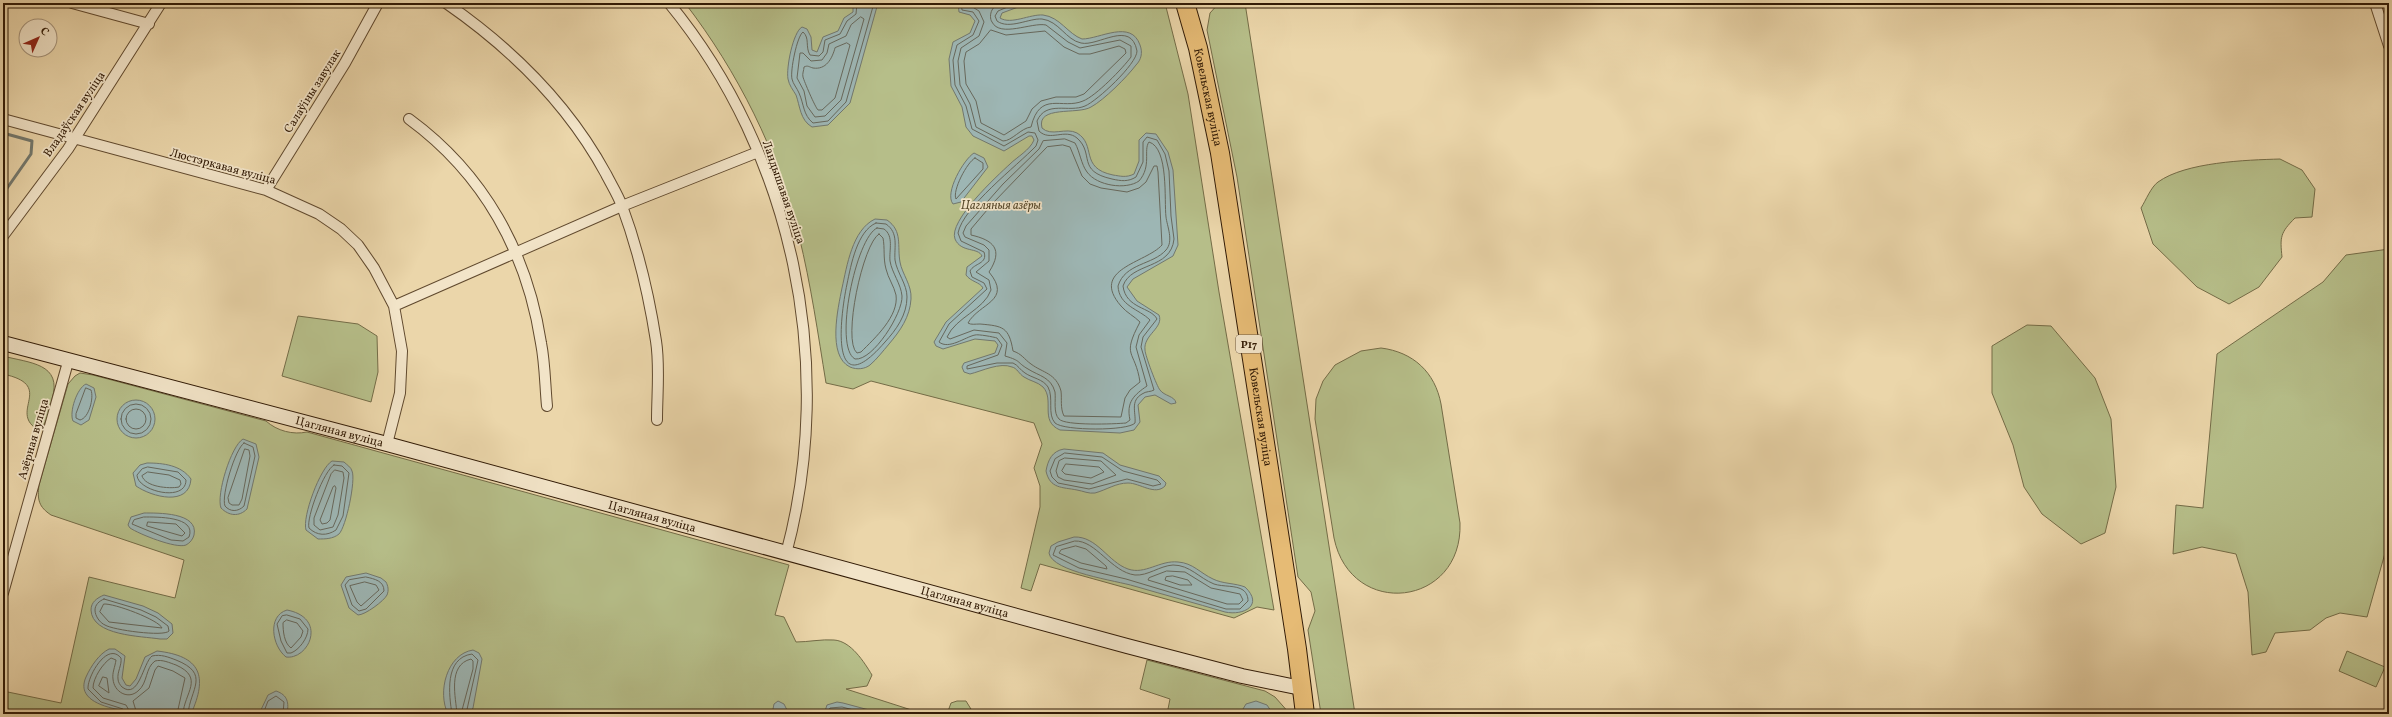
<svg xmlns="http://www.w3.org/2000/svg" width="2392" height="717" font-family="Vollkorn,serif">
  <rect width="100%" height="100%" fill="#ebd6aa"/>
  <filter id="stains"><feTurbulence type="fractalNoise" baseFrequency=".005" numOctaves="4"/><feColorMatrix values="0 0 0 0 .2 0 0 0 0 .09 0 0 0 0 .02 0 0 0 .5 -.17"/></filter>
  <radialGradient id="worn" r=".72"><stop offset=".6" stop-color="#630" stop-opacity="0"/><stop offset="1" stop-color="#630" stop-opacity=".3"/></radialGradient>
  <!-- green -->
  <path fill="#b6be89" stroke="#746c47" d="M685,3H1165L1188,94L1219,292L1274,610L1257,607L1234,618L1040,564L1031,591L1021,588L1040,507V486L1034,468L1042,444L1034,423L871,381L853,389L826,383C818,334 811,285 799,236C778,152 738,72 685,3Z
    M1219,3H1245L1355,714H1321L1308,630L1315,611L1311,592L1298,577L1237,177L1207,30L1210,13Z
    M2280,159L2302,170L2315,189L2312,217L2295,218C2280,233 2280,237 2282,257L2259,287L2229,304L2197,287L2153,244L2141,208C2146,200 2151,187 2158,182C2186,162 2246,160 2280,159Z
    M2389,249V539L2367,617L2340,613L2326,618L2310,630L2275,633L2266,652L2252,655L2248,592L2236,554L2202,547L2173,554L2176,505L2203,508L2217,354L2323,282L2346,255Z
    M298,316L358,324L377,336L378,372L371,402L282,376Z
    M2027,325L2051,326L2095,378L2111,419L2116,487L2105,533L2081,544L2042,514L2024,487L2013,445L1992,393V346Z
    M1381,348C1413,352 1435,372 1441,404L1460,523C1463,607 1351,620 1334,538L1315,419L1316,399L1323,381L1335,365L1361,351Z
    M3,356C29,363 63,363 52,399C50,409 48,418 43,426L34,427C12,409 54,385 3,374Z
    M80,373L93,375L266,421C277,431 293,435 307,432L789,565L775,615L784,617L796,642C808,642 822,639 834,640C851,641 864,662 872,675L867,686L846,689L924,714H3V691L61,703L89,577L175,598L184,560L51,515C39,507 37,500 39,485L68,384L75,376Z
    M2347,651L2385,667L2376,687L2339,671Z
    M1147,660L1265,691L1275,697L1290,714H1167L1170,699L1140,689Z
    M957,701H966L974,714H947L951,703Z"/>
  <!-- water -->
  <path fill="#9db6b4" stroke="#72786e" d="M853,3H878L850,103L828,125L812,127C800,120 800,106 796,95C793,90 789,85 788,79C786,68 793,32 802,27L807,29L811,37L812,50L817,52L823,37L838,31L844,18L853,12Z
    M958,3H1029L1002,13L1000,18C1011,25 1030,14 1043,15C1060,17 1068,34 1082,39C1100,39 1131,19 1140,45C1143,53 1141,60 1136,65C1127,77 1104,100 1091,107C1078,115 1036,105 1042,128C1051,137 1066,127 1077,133C1097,145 1079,168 1113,175C1120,176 1126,178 1134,174L1139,161V140L1146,133L1156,134L1168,152L1173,170L1178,245L1173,256L1133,279L1127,287L1137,301L1159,315C1164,328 1143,335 1145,350C1145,355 1157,387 1160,390C1164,396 1175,396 1176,403L1171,404L1155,395L1145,397L1138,405L1140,422L1134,430L1120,433L1060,430C1039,421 1055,400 1043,387C1038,382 1030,381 1024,377C1019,374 1017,368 1012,367C1000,362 982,371 970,374L964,372L962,367L964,363L995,353L998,345L995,341L975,339L943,349L936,346L934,342L946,322L983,288C980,282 971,282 966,275L967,267L982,256C978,247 961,253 955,239C948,221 997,176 1010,164C1017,157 1030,150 1034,140L1032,136H1029L1004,151L973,136L966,127L962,107L951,86L949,59L953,42L970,33L975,21L970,15L959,12Z
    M974,153L984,158L988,167L961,202L953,204C944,193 964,159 974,153Z
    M875,219L887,220C903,231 897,246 900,262C902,274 912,285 911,299C910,317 900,331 889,344C883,351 877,359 870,365C865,369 857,370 850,367C827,356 838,308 842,288C847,266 852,230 875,219Z
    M86,384L94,388L96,397L89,420L81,425L73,421C69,412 77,388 86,384Z
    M117 419a19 19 0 1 1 38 0a19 19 0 1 1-38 0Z
    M243,439L256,444L259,457L247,509C239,517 229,516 221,508C216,495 231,446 243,439Z
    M1064,449L1103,453L1120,465L1159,476L1166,483L1165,486C1155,496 1140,483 1128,483C1116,483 1106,490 1095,493C1089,494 1083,491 1077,490C1062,487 1050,489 1046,471C1048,460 1052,451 1064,449Z
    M332,461L344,462C347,465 351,467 352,471C356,480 346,527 339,534C333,539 325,539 318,539L306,530C302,517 320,468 332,461Z
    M147,463C163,463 181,465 191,479C189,507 152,497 136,486L133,473L140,465Z
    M144,513C157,513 199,512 194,535C193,539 190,543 186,545C176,549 139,534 130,528L128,525L131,517Z
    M1074,537C1097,536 1108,562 1128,569C1145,575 1160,560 1178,562C1193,563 1200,573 1213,579C1223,584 1235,583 1245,587C1264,605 1244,616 1225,612C1195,603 1165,595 1134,586C1118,581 1052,572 1049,553L1051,546L1058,542Z
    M366,573L381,578L386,582C388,586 389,590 387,595C384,601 365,615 358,615L349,608L341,585L346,577Z
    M104,595L143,606L158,613L172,624L173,633L167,639H160C141,636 92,636 91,610C91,602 97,598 104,595Z
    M287,610C328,618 309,660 286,657C272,646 267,616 287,610Z
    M109,649H115L125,656L122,678L126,685L130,686L136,679L145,657L157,651C201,656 208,676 191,714C169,714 68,717 86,677C91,666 99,654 109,649Z
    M473,650L479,653L482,659L473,708L470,714H448C437,692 447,654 473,650Z
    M276,691C288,695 289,703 287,714H259L268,695Z
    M778,701L784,704L789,714H772L774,704Z
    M1256,701L1267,705L1273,714H1240L1246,704Z
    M837,702L843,703L884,714H824L827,705Z"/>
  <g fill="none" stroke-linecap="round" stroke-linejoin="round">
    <!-- shore -->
    <path stroke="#67685c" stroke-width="1" d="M857,3L856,14L847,21L840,34L825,40L823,52L819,56L810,55C805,47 810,38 803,32C797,36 790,71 792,79C793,84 797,88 799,93C804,104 803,115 813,123L828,121L846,102L874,3
      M961,3L962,10L973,12L979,21L973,35L957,45L953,60L955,85L966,106L972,129L1004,146L1028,132L1035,133L1038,140L1036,146C1017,166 963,207 958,233L961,241L984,252C988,264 974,263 970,271L972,277L984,283L987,289L949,324L939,342C949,350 965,337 975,335C978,334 994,337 997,338L1002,345L998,355L967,366V369L997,363H1013C1018,365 1020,370 1025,373C1032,378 1043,379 1048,387C1054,398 1047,414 1055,423C1064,431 1128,431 1135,423C1136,412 1130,401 1142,394C1146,391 1151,392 1154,390L1141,347L1143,337L1157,319C1151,307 1126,309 1123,286C1131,262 1171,270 1174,239L1171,216L1169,171L1165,154L1157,140L1147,137L1143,142V162L1136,177C1128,182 1121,181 1112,179C1076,171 1095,154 1077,138C1065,128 1050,142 1039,131L1037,121C1046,100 1069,113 1085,106C1097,101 1137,64 1137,51C1131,19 1098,47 1081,43C1066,40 1059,21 1042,19C1029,18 1009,30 997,21L995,16L998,11L1017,3
      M966,3L979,11L984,22L979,36L961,48L958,61L960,85L970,104L976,127L1003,141C1012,141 1021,128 1031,127C1040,90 1062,110 1083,101C1096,96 1123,68 1131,57V46L1120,40L1080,48L1068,42L1046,25C1032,22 1000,38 992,22C990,19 990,14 992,10C994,6 998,4 1002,3
      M861,17L864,19L841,100L825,116L815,117L807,106L804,91L797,78L800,53H803L811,61L822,60L827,53L829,44L846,36L851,25Z
      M991,30L1006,35L1045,31L1064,47L1079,54H1090L1119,46L1125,49L1126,53L1084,94L1076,97H1056L1041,101L1032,109L1026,121L1004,135L981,123L976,101L966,84L964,61L966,52L979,44Z
      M847,43L850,45L835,98L822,110H818C815,107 804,81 803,77C802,74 804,70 804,67C808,65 809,67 813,68C826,70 832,59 835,48Z
      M1065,139L1075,143C1080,152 1081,164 1087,172C1097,186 1126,190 1139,181C1152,166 1143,150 1149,142C1169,148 1164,201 1166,217C1167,226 1174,241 1166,250C1153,265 1125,263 1118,286C1119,306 1139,309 1150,320L1139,335L1136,347L1147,386C1134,395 1126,402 1130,420L1126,423C1115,424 1065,426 1059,419C1053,413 1056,400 1055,392C1051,377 1039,376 1028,369C1016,362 1022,361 1005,356L1007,343L999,333L974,330L950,339L947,337C956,317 984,310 991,290L989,280L976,272L989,261V250L984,245L965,237L963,233L966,226L1003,184L1039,149L1043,141Z
      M1063,145L1070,147L1082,176L1090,184L1101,188L1127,192L1139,188L1146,182L1154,166H1157L1158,172L1162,245C1146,263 1089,269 1121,306C1127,313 1134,316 1140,322C1121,358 1135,349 1140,382L1130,390L1125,398L1121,417L1064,416C1060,408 1062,399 1061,391C1056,373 1043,373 1031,364C1024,359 1022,354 1013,351C1009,327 1003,326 980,324C975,324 971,325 968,323C979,303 1013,301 989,272C1004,249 993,240 971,235V229L993,203L1047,147Z
      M975,158L983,163V169L956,199C952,191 967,162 975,158Z
      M876,223L886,224C899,233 894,247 895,260C897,273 907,284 907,297C907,315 896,330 885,342C829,407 840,317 847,284C851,265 857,231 876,223Z
      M877,228L884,229C894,236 889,250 890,261C892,273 901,284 902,296C903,313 873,361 855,359C833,347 856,237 877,228Z
      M879,234L883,238C885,248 883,258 886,269C888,278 894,286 896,295C899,316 875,338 861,352L857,353C842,341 863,243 879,234Z
      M86,388L91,390C94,398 89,418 80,420L76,418V414Z
      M121 419a15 15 0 1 1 30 0a15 15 0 1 1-30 0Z
      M126 419a10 10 0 1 1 20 0a10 10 0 1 1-20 0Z
      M244,443L253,447L255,456L244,506C238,512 230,512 225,506C221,496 235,449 244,443Z
      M245,449L249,450L250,456L242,499L239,505H232L229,503L228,498Z
      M1065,453L1102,457L1123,471L1157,480L1161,484L1153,486L1127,479L1089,489L1058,483L1052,477L1050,471L1055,459Z
      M1065,458L1101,461L1116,475L1092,484L1064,480L1058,477L1056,471L1059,461Z
      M1066,464L1099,467L1104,472L1091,478L1065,474L1062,471Z
      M334,465L342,466L349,473L343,516L336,530C327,536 317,536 309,528C306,518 324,470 334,465Z
      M148,467L178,472L186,480C186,503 137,491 137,475L142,469Z
      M335,470L343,472L344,478L338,515L333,527L320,530L314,525V518L331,474Z
      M148,472L169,475L180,480L181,484L179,487C169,489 145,487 142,476Z
      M335,486L336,488L330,520L327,523L322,524L320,520L333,487Z
      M144,517C156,517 197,516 189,537L183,541L171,540L132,524L134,520Z
      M148,522L176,524L185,533L182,536L147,526Z
      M1075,541C1096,540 1111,572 1135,575C1148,576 1159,566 1173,565C1190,565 1199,578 1214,584C1223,587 1236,585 1243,590C1247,593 1248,597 1248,601L1240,609H1226L1126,579L1079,568L1053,555L1056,547Z
      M1076,546L1086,549L1106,566L1107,569L1081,563L1059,553L1061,550Z
      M1167,571L1185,572L1211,588L1240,594L1243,600L1239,604H1227L1148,580L1149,578Z
      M1173,576L1188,580L1192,585H1180L1165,580L1166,577Z
      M366,577C375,579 384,581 384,591L366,609L359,611L352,605L345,585L349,580Z
      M365,582L376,585L379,590L361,606L357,602L350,586Z
      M104,599L141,610L156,617L168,626L169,631C164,637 113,630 105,625C100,623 95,616 95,610C95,605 99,601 104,599Z
      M104,604C114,603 159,620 162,628L109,622L100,612Z
      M287,615L300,619L308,629C308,638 299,650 291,653H287L281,641L277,624L282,616Z
      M287,620L297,623L303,631L301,637L291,648C284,643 283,631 283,623Z
      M103,677L107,678L109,693L99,686Z
      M126,714L123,709L101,702L88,689C87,677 107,641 121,658C122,665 117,672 118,679C118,682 120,685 122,687C139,700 143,663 152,656C161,654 168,657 176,660C211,674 190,689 188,714
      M131,714L126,705L103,698L93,688C93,678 103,663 111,658L116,660C115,667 112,673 113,679C114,692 128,700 138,691C148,683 145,668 155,661C162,659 170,663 176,665C205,678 184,693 183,714
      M137,714L133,701L149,688L155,670L158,666L173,671L185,678L177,714
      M263,714L268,701L276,696L284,702L283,714
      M452,714C449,695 444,658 472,654L478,660L466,714
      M457,714C456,698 447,665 471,659L473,661V669L461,714
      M827,714L830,708L842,707L869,714"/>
    <!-- stream -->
    <path stroke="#72786e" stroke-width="3" d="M3,133L32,141L31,154L3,194"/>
    <defs>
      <path id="street" d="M72,3L149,24
        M446,3C511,48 568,104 606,174C611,184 618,195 622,206C638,249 649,296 656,341C660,366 657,394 657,420
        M669,3C793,154 837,365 786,554
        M2375,3L2389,46
        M3,119L266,190L319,214L341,229L358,245L374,268L394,306L402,351L400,393L387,444
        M409,119C484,174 527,252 541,343C545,363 545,385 547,406
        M266,190L345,63L378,3
        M3,236L68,149L161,3
        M394,306L622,206L758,152
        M3,593L68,362"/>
      <g id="secondary">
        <path id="s1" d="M3,343L387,444L1127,646L1242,676L1301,688"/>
      </g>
      <g id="highway">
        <path id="s2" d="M1185,3L1198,48L1220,153L1297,649L1305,714"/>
      </g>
    </defs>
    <!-- street casing -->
    <use href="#street" stroke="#60492e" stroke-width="12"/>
    <!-- secondary casing -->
    <use href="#secondary" stroke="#311a05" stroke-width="16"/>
    <!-- highway casing -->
    <use href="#highway" stroke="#311a05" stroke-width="20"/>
    <!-- street -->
    <use href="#street" stroke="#f2e4c8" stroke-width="10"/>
    <!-- secondary -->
    <use href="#secondary" stroke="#f2e4c8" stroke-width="14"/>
    <!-- highway -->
    <use href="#highway" stroke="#e6bb75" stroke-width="18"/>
  </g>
  <g text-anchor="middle" stroke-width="3.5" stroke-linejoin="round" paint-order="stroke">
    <!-- shield labels -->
    <rect fill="#f2e4c8" stroke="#6b5740" stroke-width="1" x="1236" y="335" width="26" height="18" rx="3"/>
    <g font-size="11" font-weight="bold" fill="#311a05">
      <text x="1249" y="348">Р17</text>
    </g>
    <!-- street labels -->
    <g font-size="12" fill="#311a05" stroke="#f2e4c8">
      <text transform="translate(312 91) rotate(-58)" y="4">Салаўіны завулак</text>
      <text dy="4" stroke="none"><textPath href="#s2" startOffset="97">Ковельская вуліца</textPath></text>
      <text transform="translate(74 114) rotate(-56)" y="4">Владаўская вуліца</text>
      <text transform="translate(223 166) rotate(15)" y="4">Люстэркавая вуліца</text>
      <text transform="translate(784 192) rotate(71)" y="4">Ландышавая вуліца</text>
      <text dy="4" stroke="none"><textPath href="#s2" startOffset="421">Ковельская вуліца</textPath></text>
      <text dy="4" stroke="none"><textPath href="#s1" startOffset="348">Цагляная вуліца</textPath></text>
      <text transform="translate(33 439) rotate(-74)" y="4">Азёрная вуліца</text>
      <text dy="4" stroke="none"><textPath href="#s1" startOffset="672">Цагляная вуліца</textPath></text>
      <text dy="4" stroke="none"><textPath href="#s1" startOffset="996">Цагляная вуліца</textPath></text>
    </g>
    <!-- park labels -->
    <g font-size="12" font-style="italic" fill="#594b2d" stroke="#f2e4c8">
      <text x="1001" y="209">Цагляныя азёры</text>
    </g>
  </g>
  <!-- margin -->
  <rect width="2392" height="717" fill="none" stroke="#ebd6aa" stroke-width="16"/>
  <rect x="4" y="4" width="2384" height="709" fill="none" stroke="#311a05" stroke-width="2"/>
  <rect x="8" y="8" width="2376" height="701" fill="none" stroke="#311a05"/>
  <!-- north arrow -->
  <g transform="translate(38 38) rotate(45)"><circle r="19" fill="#f2e4c8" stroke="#a5937a"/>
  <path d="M0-3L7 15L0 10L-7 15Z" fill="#8f2418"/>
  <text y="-6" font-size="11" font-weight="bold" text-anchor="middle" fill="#311a05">С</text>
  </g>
  <rect width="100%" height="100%" filter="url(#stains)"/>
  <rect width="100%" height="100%" fill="url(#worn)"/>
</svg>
